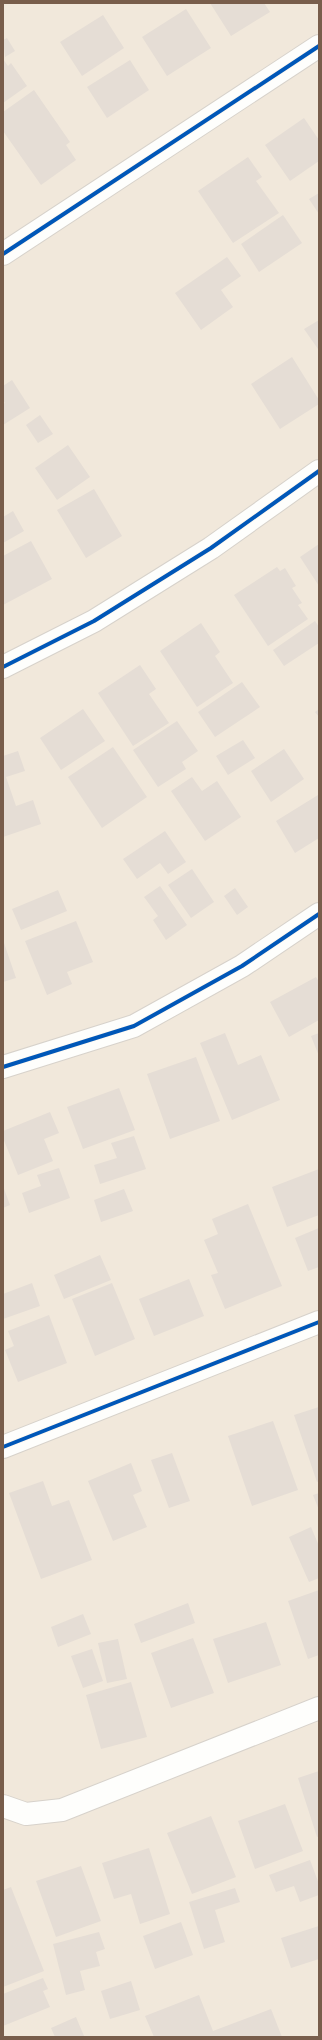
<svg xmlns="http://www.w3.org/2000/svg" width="322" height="2040" font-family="Raleway,sans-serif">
  <rect width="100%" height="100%" fill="#f8f5ee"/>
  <!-- residential -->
  <path fill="#f1e8db" d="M3,3H319V2037H3Z"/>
  <!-- building -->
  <path fill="#e5ddd5" d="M210,3H264L270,12L231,36Z
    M186,9L211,48L167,76L142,37Z
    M103,15L124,48L82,76L60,42Z
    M7,38L15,51L5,57L3,40Z
    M3,59L8,66L11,63L27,86L3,103Z
    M130,60L149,90L107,118L87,87Z
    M34,90L70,142L66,145L76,160L41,185L3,131V112Z
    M304,118L319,140V161L290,181L265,145Z
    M248,157L262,177L256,181L279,213L233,243L198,191Z
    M319,193V214L309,199Z
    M283,215L302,243L259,272L241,244Z
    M227,257L241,276L221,290L233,307L201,330L175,293Z
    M319,320V349H318L304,329Z
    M292,357L319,400V404L280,429L251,384Z
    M12,380L30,408L3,425V404L5,403L3,400V386Z
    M40,415L53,434L38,443L26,425Z
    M68,445L90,477L57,500L35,468Z
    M94,489L122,536L86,558L57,510Z
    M13,511L24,531L3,543V517Z
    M31,541L52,579L3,605V556Z
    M319,544V586L300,557Z
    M277,567L280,571L285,568L296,586L292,588L302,603L298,605L308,619L268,646L234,595Z
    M315,621L319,627V643L284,666L273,650Z
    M201,623L220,652L215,656L233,683L197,707L160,651Z
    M140,665L156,689L149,694L169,723L133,746L98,693Z
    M242,682L260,707L215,737L198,712Z
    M83,709L105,741L61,770L40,738Z
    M319,709V717L315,712Z
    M177,721L198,751L182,762L186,769L158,787L133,750Z
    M243,740L255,758L228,775L216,756Z
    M113,747L147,797L102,828L68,777Z
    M284,749L304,779L271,802L251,771Z
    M18,751L25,771L6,777L16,806L33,800L41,824L3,837V756Z
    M192,777L202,791L217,781L241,817L205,841L171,791Z
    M318,795L319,838L295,853L276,821Z
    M165,831L186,862L168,874L160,863L137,879L123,859Z
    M192,869L214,902L191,918L168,885Z
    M160,886L187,925L166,940L153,920L158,916L144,897Z
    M235,888L248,907L237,915L224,896Z
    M58,890L67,911L21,930L12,909Z
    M76,921L93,962L67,972L72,984L47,995L25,941Z
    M3,940L16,978L3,982Z
    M316,977L319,982V1020L289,1037L270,1002Z
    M225,1033L238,1065L261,1055L280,1100L232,1120L200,1043Z
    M319,1033V1056L311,1036Z
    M196,1057L220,1121L170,1139L147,1074Z
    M119,1088L135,1130L83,1149L67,1107Z
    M50,1112L59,1133L44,1139L53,1161L18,1175L3,1138V1131Z
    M134,1136L146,1169L100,1184L94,1165L117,1158L111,1143Z
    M59,1168L70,1198L29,1213L22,1193L41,1186L37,1175Z
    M319,1169V1215L287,1227L272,1187Z
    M3,1186L10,1205L3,1208Z
    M124,1189L133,1211L101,1222L94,1200Z
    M248,1204L282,1286L225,1309L211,1275L218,1273L204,1240L218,1234L212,1219Z
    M319,1228V1267L308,1271L295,1238Z
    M100,1255L111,1280L64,1299L54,1275Z
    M189,1279L204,1316L154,1336L139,1299Z
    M32,1283L40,1306L3,1319V1294Z
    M112,1283L135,1339L95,1356L72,1299Z
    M49,1315L67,1363L18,1382L5,1350L14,1346L8,1331Z
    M319,1407V1481L317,1482L294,1415Z
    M273,1421L298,1490L252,1506L228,1436Z
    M172,1453L190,1501L169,1508L151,1460Z
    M131,1463L142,1491L133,1495L147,1527L113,1541L88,1481Z
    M43,1481L52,1506L69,1500L92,1560L41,1579L9,1493Z
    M319,1493V1510L313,1495Z
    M311,1527L319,1546V1578L309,1582L289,1537Z
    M319,1590V1655L308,1659L288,1601Z
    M188,1603L195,1623L141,1643L134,1624Z
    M83,1614L91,1634L58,1647L51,1627Z
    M266,1622L281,1665L228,1683L213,1639Z
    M193,1638L214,1693L171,1708L151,1653Z
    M118,1639L127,1679L107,1683L98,1643Z
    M92,1649L103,1681L83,1688L71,1656Z
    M131,1682L147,1737L101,1749L86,1695Z
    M319,1771V1836L317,1837L298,1778Z
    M285,1804L303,1851L255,1869L238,1821Z
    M211,1816L236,1877L192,1894L167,1833Z
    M149,1848L170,1914L140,1924L131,1894L114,1899L102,1863Z
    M310,1860L319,1884V1895L300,1902L294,1886L276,1892L269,1875Z
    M81,1866L101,1921L56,1937L36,1881Z
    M11,1887L44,1971L3,1987V1890Z
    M235,1888L240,1902L215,1910L225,1942L204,1949L189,1902Z
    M181,1922L193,1955L155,1969L143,1936Z
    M319,1926V1959L291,1968L281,1938Z
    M99,1932L105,1949L96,1952L100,1966L80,1971L85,1990L66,1995L53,1944Z
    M43,1978L48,1989L43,1991L50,2007L3,2026V1994Z
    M131,1981L140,2010L110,2019L101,1991Z
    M199,1995L213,2031L271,2009L282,2037H154L145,2016Z
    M76,2017L84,2036L55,2037L51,2028Z"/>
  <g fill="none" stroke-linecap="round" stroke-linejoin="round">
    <defs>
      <path id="minor" d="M3,254L319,46
        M3,667L94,621L211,548L319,471
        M3,1067L134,1026L242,966L319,914
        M3,1447L319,1322
        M3,1806L26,1814L62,1810L319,1708"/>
    </defs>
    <!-- minor casing -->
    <use href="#minor" stroke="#d7d2cb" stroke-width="24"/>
    <!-- minor -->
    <use href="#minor" stroke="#fefefc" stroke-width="22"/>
    <defs>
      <path id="cycleway" d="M3,254L319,46
        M3,667L94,621L211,548L319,471
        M3,1067L134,1026L242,966L319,914
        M3,1447L319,1322"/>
    </defs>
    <!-- cycleway casing -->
    <use href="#cycleway" stroke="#fff9f0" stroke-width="6"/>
    <!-- cycleway -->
    <use href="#cycleway" stroke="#0057b8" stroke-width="4"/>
  </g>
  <!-- border -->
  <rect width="322" height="2040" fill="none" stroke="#785d4b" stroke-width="8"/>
</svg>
